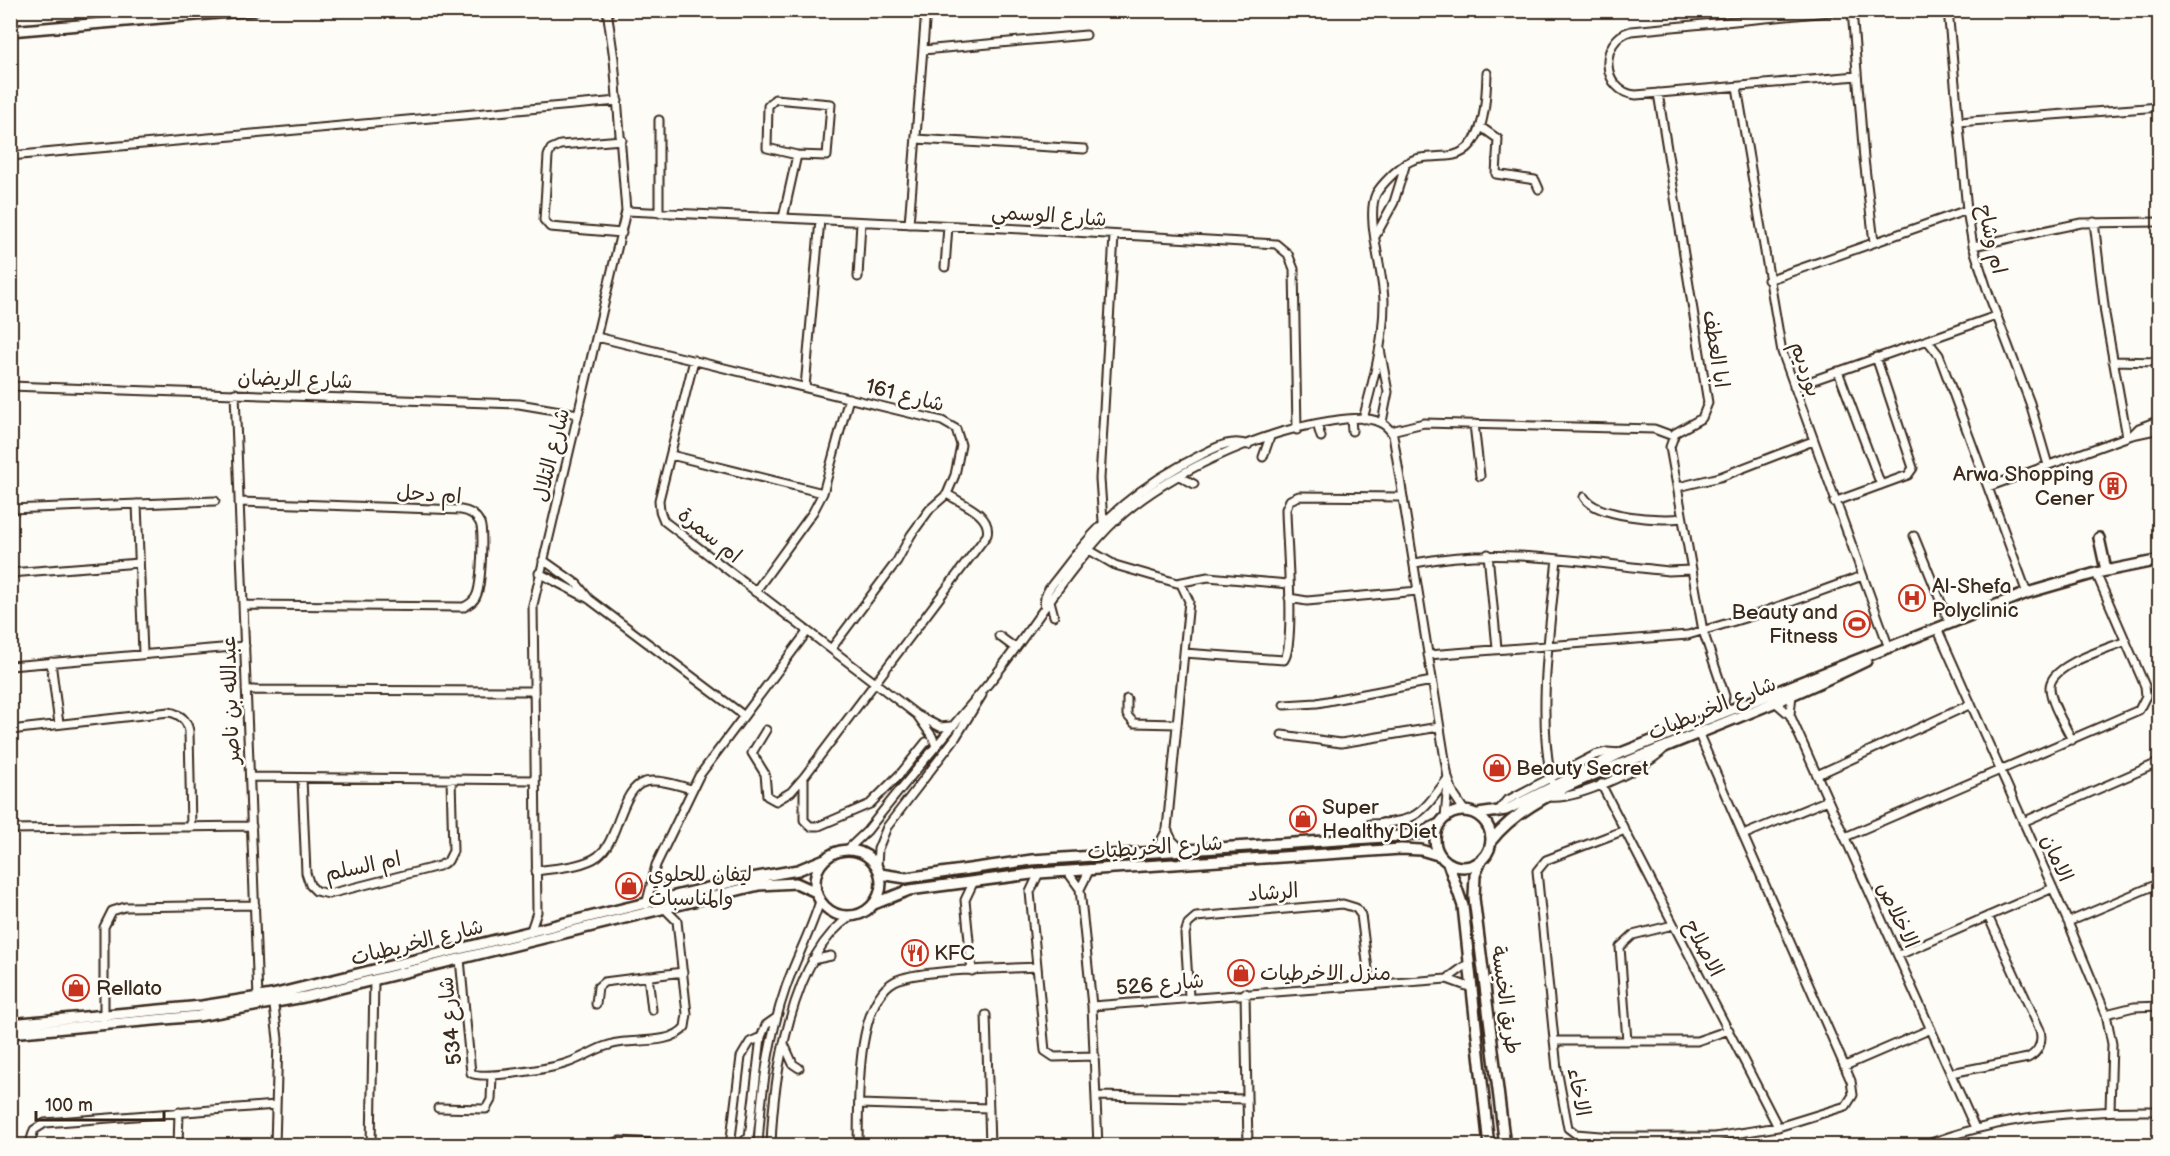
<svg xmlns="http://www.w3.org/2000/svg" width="2170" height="1156" font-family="'Balsamiq Sans','Playpen Sans Arabic',sans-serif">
  <rect width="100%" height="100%" fill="#fdfcf7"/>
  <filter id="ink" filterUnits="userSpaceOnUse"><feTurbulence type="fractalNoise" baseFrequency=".0167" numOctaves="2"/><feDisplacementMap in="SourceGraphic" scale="12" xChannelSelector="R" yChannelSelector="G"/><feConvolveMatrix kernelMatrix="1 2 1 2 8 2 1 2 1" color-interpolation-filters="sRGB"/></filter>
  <g filter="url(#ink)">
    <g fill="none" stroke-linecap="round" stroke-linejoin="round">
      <defs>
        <path id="street" d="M1850,10L1631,31C1598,40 1601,92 1636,95L1857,76
          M1852,10L1864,159L1874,242
          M1948,10L1967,210L1973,246L1990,298L2030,403L2048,465
          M923,50L1086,35
          M1737,87L1782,352L1889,648
          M1658,93L1708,403L1702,418L1675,433L1670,447L1703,631L1725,696L1722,714
          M775,99L831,104L827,156L797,155L767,148L768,106Z
          M659,120V213
          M1958,122L2160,107
          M1481,127L1498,139L1496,174L1535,180L1539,189
          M916,139L1084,149
          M622,140L560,145L551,149L548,156L544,220L550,227L622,233
          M10,156L618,101
          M626,211L1003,228L1276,244L1288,254L1294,269L1297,430
          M783,218L797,155
          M2094,222L2105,314L2127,437
          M909,224L926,10
          M1376,235L1394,202L1406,163
          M1973,246L2081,223L2160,222
          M945,267L948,226
          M858,277L861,222
          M1768,280L1967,210
          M597,337L942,421L956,429L961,445L955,475L947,494L930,509L911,535L897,561L831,649
          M1927,340L1939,355L2027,593
          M1380,349L1388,392L1382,422
          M694,360L659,500L660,511L664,521L917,715L940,727L951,726
          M2113,361L2160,362
          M1838,371L1881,485
          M10,386L519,404L578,414
          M805,387L820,220
          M1794,387L1996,316
          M235,393L258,999
          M1351,419L1352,431
          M1363,419C1373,382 1384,341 1384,302C1384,273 1365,217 1376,194C1381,185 1387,180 1394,173C1415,154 1422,158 1448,156C1486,153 1486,100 1487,73
          M1317,424L1321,437
          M1474,424L1480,476
          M1391,431L1424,423L1654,429L1673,436
          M2132,435L2139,428L2160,420
          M671,455L823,493
          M1263,457L1270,437
          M1179,476L1194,484
          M1678,487L1720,477L1813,441
          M1988,487L2132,435L2160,429
          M1584,497C1596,517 1660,521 1682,518
          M239,502L461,510C469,511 476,515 480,523C484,532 481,584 477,594C475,601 470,604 464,607L243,605
          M1834,502L1908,475L1913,468L1876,357
          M137,504L143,653
          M10,509L215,501
          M1103,521L1100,479L1114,236
          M1914,536L1949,622
          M1089,550L1115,565L1177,583L1208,577L1288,584
          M1488,554L1497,648
          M543,560L577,584L589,599
          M1415,563C1499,546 1583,562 1668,571L1691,570
          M10,573L139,563
          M539,573L589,599L743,715
          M755,592L813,512L823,493L849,398
          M1289,598L1307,601L1418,591
          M1050,601L1054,616
          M1045,607C1041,594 1055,582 1062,572C1102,518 1140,485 1201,455C1215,448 1232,438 1248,445
          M1937,628L2068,922L2106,1014L2112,1044L2110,1110
          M999,636L1015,648
          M1184,653L1284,660C1296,644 1286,536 1286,509L1290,500L1299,496L1402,497
          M1428,655L1688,635L1755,615L1862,576
          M51,662L59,724
          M10,666L245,646
          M246,690L533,691
          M1127,699V715L1134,723L1177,724
          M1775,702L1790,715L1975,1128
          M1284,705L1317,703L1432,681
          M917,715L932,736L936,746
          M1790,715L1792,694
          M10,730L169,712C180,714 187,720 189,731L191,827
          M766,730L752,753L765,774L767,796L776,801L791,792L804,777L987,535C992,514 962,504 947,494
          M1282,735L1341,743L1439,727
          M2072,740C2065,725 2051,704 2050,688C2049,665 2107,649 2126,641
          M1817,775L1971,704
          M250,777L534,780
          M804,777V820L810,826H819L870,804L902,772L926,742
          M302,778L306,873L310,885L316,891L329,894L439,866L448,861L453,851L451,779
          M1601,784L1778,1127
          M1553,785C1536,721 1550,625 1557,559
          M1550,797C1577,800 1646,768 1664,749
          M1497,813L1506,801L1595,755L1607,752L1621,753
          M1445,817L1448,784
          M2023,822L2160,762
          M1370,824C1418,822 1421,814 1448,778
          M10,829L252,826
          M1167,829L1172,840L1181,849
          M1625,830L1546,860L1537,871L1557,1069L1568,1128L1576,1134L1612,1137H1715L1778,1127L1846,1106L1853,1095L1851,1081L1697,730
          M1743,835L1828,800
          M1845,837L2139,710L2146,696L2145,686L2096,573
          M847,850L867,831C906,781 948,732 989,683C1030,633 1063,575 1108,528C1160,475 1258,432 1331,421C1351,418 1382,413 1393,435L1448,778L1454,795L1464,810
          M1156,851L1167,829L1189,601L1181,584
          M877,866L878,849L887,827L956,737L982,695
          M536,871C555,868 583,867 598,856C607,849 611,839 615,829C634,778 638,773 691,789
          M1067,871L1080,889L1092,1006L1098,1146
          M1039,873L1030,892L1045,1051L1054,1057L1095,1056
          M653,881L670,898
          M1080,889L1090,869
          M646,905L656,865L699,776L807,632
          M2068,922L2160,883
          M530,933L537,912L533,605L626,211L614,59L607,10
          M1899,955L2053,888
          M460,959L471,1073C483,1080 553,1068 567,1063C588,1056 601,1044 624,1042C642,1040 673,1043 685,1027L687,1014L677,921L665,909
          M812,960L831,956
          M972,971L965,900L974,881
          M648,976L652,1010
          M1447,979L1469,963
          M1245,993L1248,1146
          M1189,997L1185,934L1188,924L1196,917L1343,904L1356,908L1361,915L1370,985
          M273,998L278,1039L275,1146
          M596,1004L598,987L604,982L683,972
          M1092,1006L1447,979L1472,988
          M2106,1014L2134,1007L2160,1006
          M986,1015L990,1146
          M104,1019V927L112,911L125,907L255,905
          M1554,1041H1697L1729,1030
          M1627,1041L1620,947L1633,935L1673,925
          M784,1044L793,1064L799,1068
          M1845,1066L1931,1029
          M1951,1073L2028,1058C2039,1052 2043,1042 2040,1030L1988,916
          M1097,1096L1247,1099
          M859,1104L989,1108
          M438,1108L486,1109L491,1100L492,1075
          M29,1146L34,1130L45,1123L276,1105
          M178,1146L179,1112
          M371,1146L374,980
          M607,1146L620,1141L708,1146
          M730,1146L741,1057L750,1042L761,1037
          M738,1146L749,1137
          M748,1146L761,1037L766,1025L776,1018
          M758,1146C761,1091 768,1039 786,987C796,958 811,931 820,901
          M771,1146C773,1079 792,955 850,917
          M858,1146C859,1105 854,1003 895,981C916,969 1008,969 1037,967
          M1923,1146C1999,1116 2079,1110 2160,1111"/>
        <path id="secondary" d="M10,31L254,10
          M2099,538L2106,570
          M1435 839a28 28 0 1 1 56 0a28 28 0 1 1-56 0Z
          M1478,814L1506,810L1621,753L2027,593L2096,573L2160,560
          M1383,824L1384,837
          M1491,841C1529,792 1612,769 1667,746C1734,719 1801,693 1866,661
          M815 883a33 33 0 1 1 66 0a33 33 0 1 1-66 0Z
          M1481,861L1475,875L1474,898L1505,1146
          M1448,863L1463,906L1489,1146
          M880,874L906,878L1032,860L1400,836L1420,833L1439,824
          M874,904L909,890L1039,873L1401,849L1421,850L1441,856
          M10,1024L202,1006L272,995L740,880L798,870L825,859
          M10,1033L198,1016L304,997L759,885L796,883L816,892"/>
      </defs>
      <!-- street casing -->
      <use href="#street" stroke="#3b2a1e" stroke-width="11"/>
      <!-- secondary casing -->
      <use href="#secondary" stroke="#3b2a1e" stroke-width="14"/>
      <!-- street -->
      <use href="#street" stroke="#fdfcf7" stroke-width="7"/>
      <!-- secondary -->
      <use href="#secondary" stroke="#fdfcf7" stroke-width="9"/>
    </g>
  </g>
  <!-- icons -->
  <defs>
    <symbol id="building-ring" viewBox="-11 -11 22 22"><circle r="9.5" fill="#fdfcf7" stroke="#c8321e" stroke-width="1.5"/><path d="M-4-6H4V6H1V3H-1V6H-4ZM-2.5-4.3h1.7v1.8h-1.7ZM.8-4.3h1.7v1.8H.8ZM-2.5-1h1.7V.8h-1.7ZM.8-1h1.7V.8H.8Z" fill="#c8321e"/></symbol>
    <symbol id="hospital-ring" viewBox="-11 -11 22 22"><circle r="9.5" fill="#fdfcf7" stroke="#c8321e" stroke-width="1.5"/><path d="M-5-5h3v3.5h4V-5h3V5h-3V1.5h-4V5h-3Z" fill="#c8321e"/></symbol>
    <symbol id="stadium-ring" viewBox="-11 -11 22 22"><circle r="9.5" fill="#fdfcf7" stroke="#c8321e" stroke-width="1.5"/><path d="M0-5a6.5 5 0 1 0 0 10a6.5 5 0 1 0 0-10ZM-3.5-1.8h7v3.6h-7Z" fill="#c8321e"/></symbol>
    <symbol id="shop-ring" viewBox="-11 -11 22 22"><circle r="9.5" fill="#fdfcf7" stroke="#c8321e" stroke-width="1.5"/><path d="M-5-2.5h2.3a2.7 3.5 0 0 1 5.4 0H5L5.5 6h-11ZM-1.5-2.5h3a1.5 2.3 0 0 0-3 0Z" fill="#c8321e"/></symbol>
    <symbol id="restaurant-ring" viewBox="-11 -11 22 22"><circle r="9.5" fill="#fdfcf7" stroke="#c8321e" stroke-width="1.5"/><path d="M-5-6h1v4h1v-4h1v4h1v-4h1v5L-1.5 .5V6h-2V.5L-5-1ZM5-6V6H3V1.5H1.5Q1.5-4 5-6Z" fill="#c8321e"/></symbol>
  </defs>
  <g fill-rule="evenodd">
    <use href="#building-ring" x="2098" y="471" width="30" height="30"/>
    <use href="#hospital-ring" x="1897" y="583" width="30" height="30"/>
    <use href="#stadium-ring" x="1842" y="609" width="30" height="30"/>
    <use href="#shop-ring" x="1482" y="753" width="30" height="30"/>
    <use href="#shop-ring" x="1288" y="804" width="30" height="30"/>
    <use href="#shop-ring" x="614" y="871" width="30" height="30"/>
    <use href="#restaurant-ring" x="900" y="938" width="30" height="30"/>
    <use href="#shop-ring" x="1226" y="958" width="30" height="30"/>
    <use href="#shop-ring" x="61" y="973" width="30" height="30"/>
  </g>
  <g text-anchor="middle" stroke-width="5" stroke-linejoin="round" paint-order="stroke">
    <!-- street labels -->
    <g font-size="21" fill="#3b2a1e" stroke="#fdfcf7">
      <text transform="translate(1049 215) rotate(4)" y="7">شارع الوسمي</text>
      <text transform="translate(1992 239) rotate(77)" y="7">ام وشاح</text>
      <text transform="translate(1716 349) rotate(81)" y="7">ابا العطف</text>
      <text transform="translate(1806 369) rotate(72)" y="7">بورديم</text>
      <text transform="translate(295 379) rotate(2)" y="7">شارع الريضان</text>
      <text transform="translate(905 395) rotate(14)" y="7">شارع 161</text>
      <text transform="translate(551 455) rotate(-76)" y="7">شارع التلال</text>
      <text transform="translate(429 494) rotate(4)" y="7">ام دحل</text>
      <text transform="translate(710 535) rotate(39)" y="7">ام سمرة</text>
      <text transform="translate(230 700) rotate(-92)" y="7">عبدالله بن ناصر</text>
      <text transform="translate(1712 708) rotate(-22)" y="7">شارع الخريطيات</text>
      <text transform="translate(1155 847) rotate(-4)" y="7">شارع الخريطيات</text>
      <text transform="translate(2057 858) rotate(66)" y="7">الامان</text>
      <text transform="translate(363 866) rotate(-12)" y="7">ام السلم</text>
      <text transform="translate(1273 892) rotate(-4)" y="7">الرشاد</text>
      <text transform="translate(1898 915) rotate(65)" y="7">الاخلاص</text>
      <text transform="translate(417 942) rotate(-14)" y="7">شارع الخريطيات</text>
      <text transform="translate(1704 948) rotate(62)" y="7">الاصلاح</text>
      <text transform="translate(1160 984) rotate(-5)" y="7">شارع 526</text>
      <text transform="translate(1506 1000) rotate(82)" y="7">طريق الخيسة</text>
      <text transform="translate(450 1021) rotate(-96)" y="7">شارع 534</text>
      <text transform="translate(1579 1092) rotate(79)" y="7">الاخاء</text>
    </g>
    <!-- poi labels -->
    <g font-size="21" fill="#3b2a1e" stroke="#fdfcf7" text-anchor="start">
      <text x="2094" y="481" text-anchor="end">Arwa Shopping<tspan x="2094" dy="24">Cener</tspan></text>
      <text x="1932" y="593">Al-Shefa<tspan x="1932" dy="24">Polyclinic</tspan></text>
      <text x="1838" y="619" text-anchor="end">Beauty and<tspan x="1838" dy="24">Fitness</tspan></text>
      <text x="1516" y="775">Beauty Secret</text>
      <text x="1322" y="814">Super<tspan x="1322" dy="24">Healthy Diet</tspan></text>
      <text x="648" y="881">ليفان للحلوي<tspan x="648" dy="24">والمناسبات</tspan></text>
      <text x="934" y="960">KFC</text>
      <text x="1260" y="980">منزل الاخرطيات</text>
      <text x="96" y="995">Rellato</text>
    </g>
  </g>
  <!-- margin -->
  <rect width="2170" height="1156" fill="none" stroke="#fdfcf7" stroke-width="36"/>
  <rect x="18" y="18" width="2134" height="1120" fill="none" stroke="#3b2a1e" stroke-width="2" filter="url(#ink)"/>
  <!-- scale -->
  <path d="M36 1111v9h128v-9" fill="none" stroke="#3b2a1e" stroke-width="3"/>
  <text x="45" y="1111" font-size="18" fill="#3b2a1e" stroke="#fdfcf7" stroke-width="4.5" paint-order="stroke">100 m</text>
</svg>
